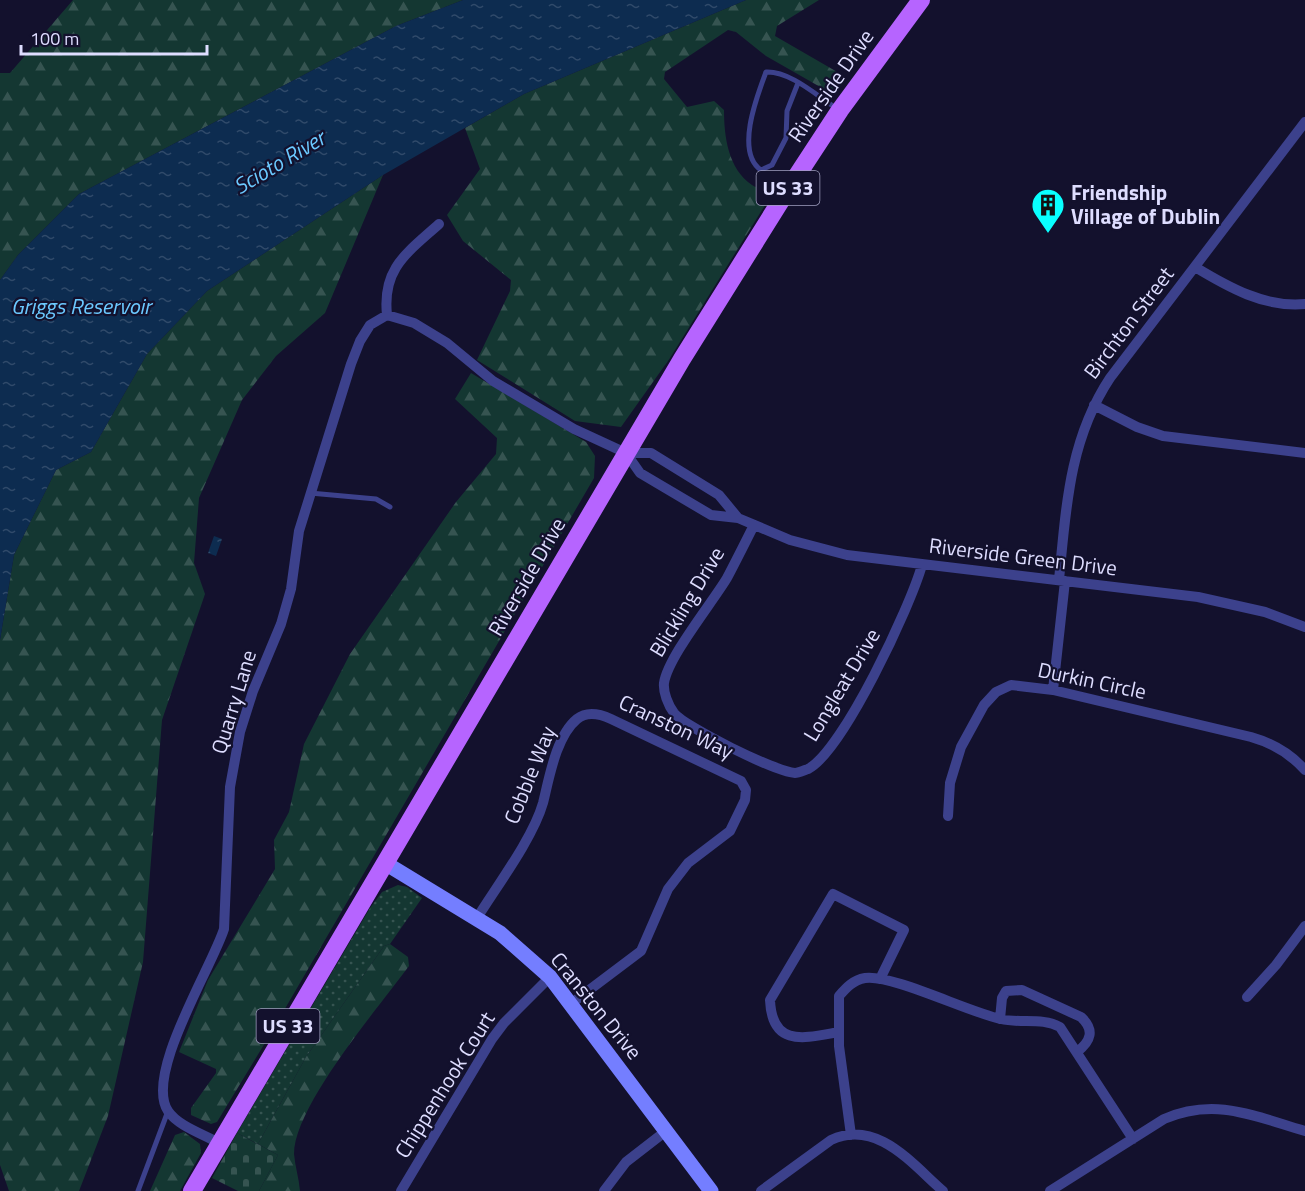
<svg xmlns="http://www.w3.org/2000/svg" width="1305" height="1191" font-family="'Titillium Web',sans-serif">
  <defs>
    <pattern id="grass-dots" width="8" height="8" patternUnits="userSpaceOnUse" patternTransform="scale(1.5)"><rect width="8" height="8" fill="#143732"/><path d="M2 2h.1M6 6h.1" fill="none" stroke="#365451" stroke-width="1.8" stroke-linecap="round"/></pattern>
    <pattern id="forest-firs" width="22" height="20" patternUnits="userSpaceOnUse" patternTransform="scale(1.5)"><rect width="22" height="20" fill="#143732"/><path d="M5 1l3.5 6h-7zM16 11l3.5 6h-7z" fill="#365451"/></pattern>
    <pattern id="cemetery-stones" width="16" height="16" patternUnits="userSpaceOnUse" patternTransform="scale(1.5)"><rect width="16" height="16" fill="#143732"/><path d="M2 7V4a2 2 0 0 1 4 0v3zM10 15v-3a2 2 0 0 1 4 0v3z" fill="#365451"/></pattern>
    <pattern id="water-ripples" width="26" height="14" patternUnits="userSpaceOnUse" patternTransform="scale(1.5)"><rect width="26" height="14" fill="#0d2c50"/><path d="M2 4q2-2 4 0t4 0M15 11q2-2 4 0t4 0" fill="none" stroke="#304a6a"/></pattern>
  </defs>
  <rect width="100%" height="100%" fill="#13112d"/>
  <!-- grass -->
  <path fill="url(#grass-dots)" d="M398,885L407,887L422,898L390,944L384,946L306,1057L258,1144L237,1133L370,908L382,892Z"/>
  <!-- forest -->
  <path fill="url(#forest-firs)" d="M73,0H463L396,26L79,194L18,255L0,280V73H10Z
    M746,0H819L777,26L775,36L839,73V84L829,92L766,56L736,32L728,30L665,72L664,79L687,107L714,101L724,110C724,136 728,169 752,185C757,189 768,188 775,189L670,358L621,427L575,421L477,360L510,291L511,280L463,241L447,215L480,169L465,128L524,94Z
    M383,175L325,313L276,356L242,400L199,498L194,563L205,594L162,720L143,962L108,1116L79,1191H9L0,1165V640L14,555L56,470L91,452L147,354L207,291Z
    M471,373L586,442L595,456L594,478L265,1043L217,1122L211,1124L191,1115V1108L216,1073V1069L179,1052L208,980L275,869L274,840L289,812L304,744L350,654L456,502L496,454L497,438L455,399Z
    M390,944L408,957L409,966C379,1007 294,1106 294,1154C295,1166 299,1179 300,1191H259L278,1155L258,1144L306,1057L384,946Z
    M184,1132L200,1144L201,1153L180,1191H150L175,1135Z"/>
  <!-- cemetery -->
  <path fill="url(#cemetery-stones)" d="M237,1133L278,1155L259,1191H238L212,1178Z"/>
  <!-- water -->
  <path fill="url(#water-ripples)" d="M463,0H746L524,94L383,175L207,291L147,354L91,452L56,470L14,555L0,640V280L18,255L79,194L396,26Z
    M214,536L222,539L216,556L208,553Z"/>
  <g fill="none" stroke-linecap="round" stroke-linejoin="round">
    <!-- lane -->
    <path stroke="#3c418c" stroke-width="5" d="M798,83L787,111L786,138L772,165L761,170C735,152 757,96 766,72C790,71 816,95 836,108
      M310,493L376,499L390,507
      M138,1191L168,1111"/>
    <!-- street -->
    <path stroke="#3c418c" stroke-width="10" d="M1195,267C1228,287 1265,308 1305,304
      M387,315C382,268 407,253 439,224
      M1094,405L1137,427L1163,436L1305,453
      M626,453L640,473L711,515L738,518L790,540L847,555L1198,597L1265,612L1305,627
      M754,525C745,543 736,561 727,578C712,603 668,657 664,683C663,692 668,705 674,713C685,727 776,772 795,773C798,773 805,770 808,769C843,751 911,605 922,565
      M1059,580C1066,508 1069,440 1110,378L1305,122
      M1053,690L1065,581
      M948,816L950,783L961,747L984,705L996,692L1011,685L1053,690L1251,737C1272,743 1290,753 1305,770
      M477,918C497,886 533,838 543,803C549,779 556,736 577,719C587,711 600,714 611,719L741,781L746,790L745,800L730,831L688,863L668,889L641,951L572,1003
      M1247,997L1276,965L1305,926
      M1000,1019L1002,998L1006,991L1022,990L1081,1017C1095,1030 1091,1041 1077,1052
      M839,1032C805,1038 772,1048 770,1000L833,894L904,930L880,979
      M851,1135L839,1046V996C846,988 853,980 865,978C892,974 968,1012 1001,1019C1021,1024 1042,1017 1060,1027L1133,1139
      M219,1143C203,1134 178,1126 168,1111C144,1075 212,967 224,929L230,787L240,732L253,691L281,624L291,589L299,531L351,364L360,341L370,325L387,315L414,323L447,343L493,381L574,429L626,453H651L719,495L738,518
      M401,1191L492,1039L504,1023L550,977
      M604,1191L626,1162L666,1131
      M761,1191L831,1140C877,1119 911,1163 943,1191
      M1050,1191L1164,1119C1215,1097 1254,1116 1305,1131"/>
    <!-- secondary -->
    <path stroke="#747eff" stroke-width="15" d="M385,863L500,933L550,977L711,1191"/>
    <!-- primary -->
    <path stroke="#b664ff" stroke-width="18" d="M192,1191L682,359L785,194L840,110L921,0"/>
  </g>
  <!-- icons -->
  <defs>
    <symbol id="building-pin" viewBox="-11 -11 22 30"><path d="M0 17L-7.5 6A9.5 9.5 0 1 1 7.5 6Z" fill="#09ffff" stroke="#13112d"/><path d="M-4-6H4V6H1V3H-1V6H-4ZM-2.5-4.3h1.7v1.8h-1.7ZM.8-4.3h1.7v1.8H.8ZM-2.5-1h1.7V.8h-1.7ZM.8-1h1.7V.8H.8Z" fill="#111"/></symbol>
  </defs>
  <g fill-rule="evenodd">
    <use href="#building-pin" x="1029" y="186" width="38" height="52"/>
  </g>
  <g text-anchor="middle" stroke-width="4.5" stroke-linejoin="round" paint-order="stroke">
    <!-- shield labels -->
    <g fill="#13112d" stroke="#a1a0c0" stroke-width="1.5">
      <rect x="756.5" y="171" width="63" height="34" rx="4.5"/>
      <rect x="256.5" y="1009" width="63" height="34" rx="4.5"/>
    </g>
    <g font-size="20" font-weight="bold" fill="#deddff">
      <text x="788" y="195">US 33</text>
      <text x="288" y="1033">US 33</text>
    </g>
    <!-- street labels -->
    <g font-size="21" fill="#deddff" stroke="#13112d">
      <text transform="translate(831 86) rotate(-55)" y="7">Riverside Drive</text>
      <text transform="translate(1129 323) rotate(-53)" y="7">Birchton Street</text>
      <text transform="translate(1023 557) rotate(7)" y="7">Riverside Green Drive</text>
      <text transform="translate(527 577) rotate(-60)" y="7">Riverside Drive</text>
      <text transform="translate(687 602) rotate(-59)" y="7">Blickling Drive</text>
      <text transform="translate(1092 681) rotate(12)" y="7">Durkin Circle</text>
      <text transform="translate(842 685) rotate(-59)" y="7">Longleat Drive</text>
      <text transform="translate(234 702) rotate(-73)" y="7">Quarry Lane</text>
      <text transform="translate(676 727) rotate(25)" y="7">Cranston Way</text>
      <text transform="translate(530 775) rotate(-68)" y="7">Cobble Way</text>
      <text transform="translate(596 1006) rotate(51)" y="7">Cranston Drive</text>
      <text transform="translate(445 1085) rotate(-58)" y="7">Chippenhook Court</text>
    </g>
    <!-- poi labels -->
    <g font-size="21" font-weight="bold" fill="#deddff" stroke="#13112d" text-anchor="start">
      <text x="1071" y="200">Friendship<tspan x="1071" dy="24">Village of Dublin</tspan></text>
    </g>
    <!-- water labels -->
    <g font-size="22" font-style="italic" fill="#6bc9ff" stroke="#13112d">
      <text transform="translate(279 162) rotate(-31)" y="8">Scioto River</text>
      <text x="81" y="314">Griggs Reservoir</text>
    </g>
  </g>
  <!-- scale -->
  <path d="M21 45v9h186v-9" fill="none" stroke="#deddff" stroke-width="3"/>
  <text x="30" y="45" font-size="18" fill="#deddff" stroke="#13112d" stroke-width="4.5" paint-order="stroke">100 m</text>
</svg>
